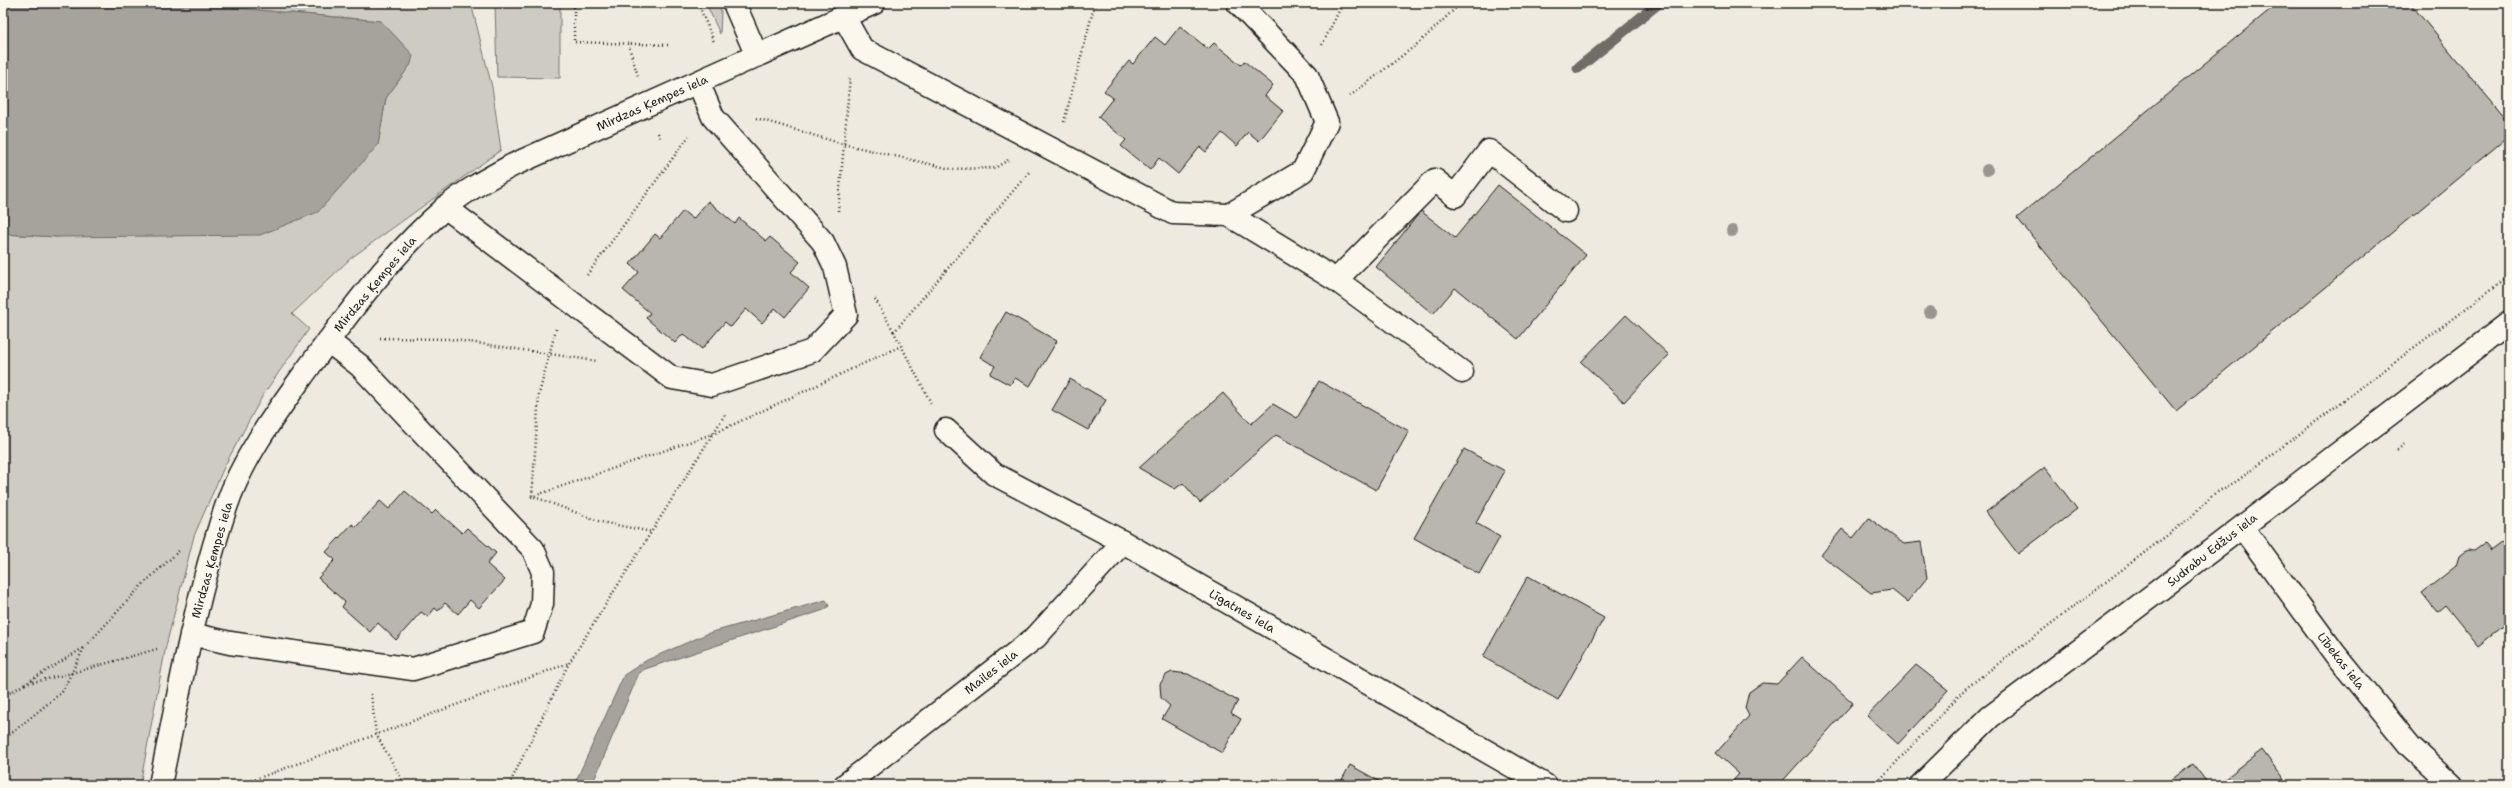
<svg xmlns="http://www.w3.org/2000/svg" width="2512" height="788" font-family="'Shantell Sans',sans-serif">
  <rect width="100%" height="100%" fill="#eeeadf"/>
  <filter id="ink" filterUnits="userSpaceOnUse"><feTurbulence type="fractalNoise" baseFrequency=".025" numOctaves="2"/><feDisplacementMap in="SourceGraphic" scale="8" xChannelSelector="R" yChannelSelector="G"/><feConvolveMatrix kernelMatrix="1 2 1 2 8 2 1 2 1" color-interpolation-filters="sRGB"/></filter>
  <g filter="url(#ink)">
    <!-- green -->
    <path fill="#ceccc2" stroke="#75746f" d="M58,3H162L70,8L61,7Z
      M179,3H471L492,87L501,150L351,258L292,314L309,329L263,395L224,467L194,536L166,646L140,785H3V234L58,237L378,145L386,98L411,64L381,21Z
      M495,3H560V78L497,77Z
      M706,3H718L721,11L720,34Z"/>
    <!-- water -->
    <path fill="#a6a39d" stroke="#6f6d69" d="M3,3H58L61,7L70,8L179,3L381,21L413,55L411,64L386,98L378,145L318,212L260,235L58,237L3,234Z
      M826,600L829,606L824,610L645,669L639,673L592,785H574L624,675L647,660L709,633Z"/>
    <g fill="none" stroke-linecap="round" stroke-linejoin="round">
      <!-- stream -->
      <path stroke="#6f6d69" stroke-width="11" d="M1578,68L1659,3"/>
    </g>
    <!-- building -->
    <path fill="#b9b6af" stroke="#1c1c1c" d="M2278,3H2410L2509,123V136L2176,411L2017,218Z
      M1180,26L1208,49L1214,43L1241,65L1244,61L1273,85L1265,96L1283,111L1259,141L1248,132L1237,146L1222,133L1206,152L1200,147L1178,174L1159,158L1150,170L1121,146L1126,140L1098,117L1113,98L1104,91L1129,61L1133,64L1155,37L1165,45Z
      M1498,185L1586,255L1518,339L1455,288L1433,314L1376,267L1421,211L1455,238Z
      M708,201L735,224L739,218L766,241L770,237L800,262L791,272L809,288L785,317L775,308L762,323L746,309L731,327L725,322L702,349L683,334L675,343L646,318L650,313L623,290L639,272L630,264L655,234L660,238L683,211L693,219Z
      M1006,312L1057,341L1030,386L1015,378L1010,385L990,374L995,366L980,357Z
      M1626,315L1669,355L1624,402L1581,362Z
      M1070,379L1106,400L1088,430L1052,410Z
      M1319,381L1409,431L1376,490L1276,435L1200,503L1183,483L1175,489L1139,468L1223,393L1251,424L1273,404L1297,418Z
      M1464,449L1505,471L1476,523L1500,537L1479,574L1414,538Z
      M2045,467L2077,509L2018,554L1986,512Z
      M405,491L432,514L436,510L462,533L467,528L496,553L487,564L505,580L479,608L470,600L458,614L445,603L438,611L435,608L428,617L421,612L396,640L378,623L370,632L342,607L345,602L318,578L335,560L326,552L352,524L356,527L380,501L389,509Z
      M1869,518L1904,544L1921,542L1927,578L1907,602L1892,590L1871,593L1821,555L1842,529L1853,538Z
      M2509,537V622L2478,646L2445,605L2437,612L2422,593L2456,566L2459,556L2464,552L2469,550L2474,551L2484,544L2490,551Z
      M1528,576L1604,618L1558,700L1483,657Z
      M1802,657L1853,703L1779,785H1735L1732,782L1739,774L1716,753L1749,716L1745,708L1749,692L1762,683L1777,684Z
      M1916,665L1948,690L1898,744L1867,716Z
      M1172,672L1188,674L1238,701L1231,713L1241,719L1222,753L1162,719L1170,706L1161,698L1160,684L1166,675Z
      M2262,750L2288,785H2217Z
      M2193,764L2209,785H2164Z
      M1350,765L1386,785H1339Z"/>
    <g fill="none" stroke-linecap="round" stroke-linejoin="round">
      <defs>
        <path id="minor" d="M734,3L757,56
          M844,17L862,49L1173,213L1229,215L1303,171L1327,122L1307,75L1238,3
          M445,207L672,378L712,385L812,351L846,315L835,267L823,242L713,117L698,82
          M1229,215L1336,280L1462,372
          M1336,280L1435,180L1455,196L1489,151L1566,211
          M946,430L994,474L1123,542L1545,785
          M2242,527L2335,654L2410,746L2452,785
          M191,634L230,643L413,669L533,632L542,604L543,572L533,549L359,365L328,341
          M160,785C179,692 196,597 226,507C243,456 278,410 309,367C350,311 392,254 444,209C464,191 489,178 513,165L874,3
          M845,785L1036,637L1123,542
          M1921,785L1990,717L2124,617L2509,323"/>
      </defs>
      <!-- minor casing -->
      <use href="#minor" stroke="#1c1c1c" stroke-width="25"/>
      <!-- path -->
      <path stroke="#1c1c1c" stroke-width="2.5" stroke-dasharray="1 3" stroke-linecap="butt" d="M574,3V42L668,45
        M698,3L714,42
        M628,44L638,76
        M1322,45L1343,3
        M1350,96L1420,42L1461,3
        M756,118L843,144L951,169L995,168L1008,160
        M1064,122L1095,3
        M658,133L661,140
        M838,211L850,77
        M587,275L689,136
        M875,299L894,332
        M556,329L539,394L532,496L601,522L652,532
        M380,338L449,339L597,361
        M931,403L894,332L1030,171
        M2397,450L2406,443
        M531,497L715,433L901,346
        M83,648L25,684L72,673L157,649
        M371,694L376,734L405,785
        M3,697L25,684
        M3,740L62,692L84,648L142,585L181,549
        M240,785L569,663
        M509,785L569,663L726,413
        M1875,785L1965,689L2190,518L2214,494L2237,481L2509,276"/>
      <!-- minor -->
      <use href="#minor" stroke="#fbf7ec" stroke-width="22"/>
    </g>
    <!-- trees -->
    <g fill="#98968f">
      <circle cx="1987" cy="170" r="6"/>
      <circle cx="1732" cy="231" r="6"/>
      <circle cx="1930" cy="312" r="6"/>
    </g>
  </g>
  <g text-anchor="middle" stroke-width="3" stroke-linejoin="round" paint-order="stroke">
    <!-- street labels -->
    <g font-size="12" fill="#1c1c1c" stroke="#fbf7ec">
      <text transform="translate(652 103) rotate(-24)" y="4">Mirdzas Ķempes iela</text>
      <text transform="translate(375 284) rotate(-50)" y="4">Mirdzas Ķempes iela</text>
      <text transform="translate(2212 550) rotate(-38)" y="4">Sudrabu Edžus iela</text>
      <text transform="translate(212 560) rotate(-74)" y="4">Mirdzas Ķempes iela</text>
      <text transform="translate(1242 611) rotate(30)" y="4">Līgatnes iela</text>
      <text transform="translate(2341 661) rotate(52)" y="4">Lībekas iela</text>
      <text transform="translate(991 672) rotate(-38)" y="4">Mailes iela</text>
    </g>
  </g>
  <!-- margin -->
  <rect width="2512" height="788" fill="none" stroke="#fbf7ec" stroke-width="16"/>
  <rect x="8" y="8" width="2496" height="772" fill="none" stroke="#1c1c1c" stroke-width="1.5" filter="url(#ink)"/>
</svg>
